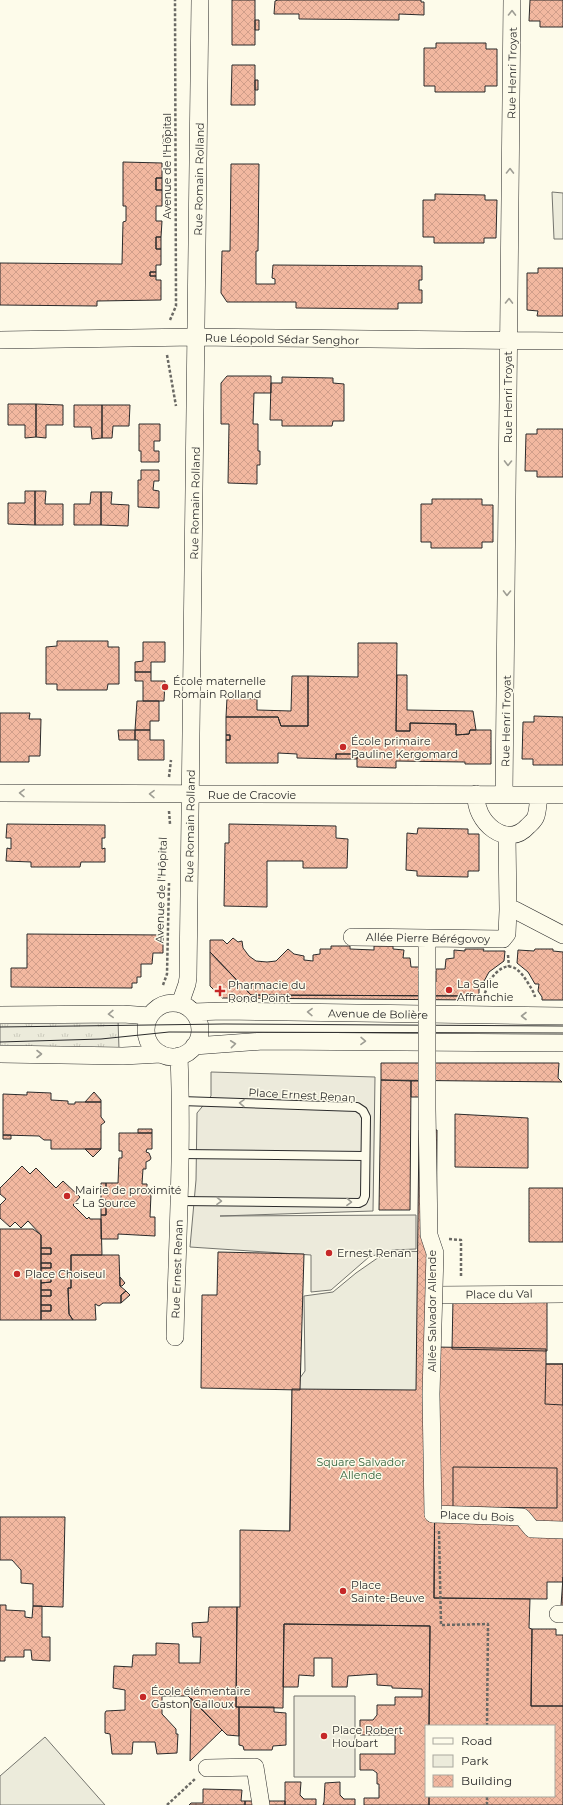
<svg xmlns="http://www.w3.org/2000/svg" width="563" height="1805" font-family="Montserrat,sans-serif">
  <defs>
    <pattern id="grass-tufts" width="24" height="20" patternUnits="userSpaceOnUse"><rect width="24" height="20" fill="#ecebdb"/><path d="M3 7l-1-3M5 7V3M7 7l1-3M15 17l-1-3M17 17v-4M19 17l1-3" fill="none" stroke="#cbcabc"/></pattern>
    <pattern id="building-cross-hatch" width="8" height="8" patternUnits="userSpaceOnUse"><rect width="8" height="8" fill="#f2b8a0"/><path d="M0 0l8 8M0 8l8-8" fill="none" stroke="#d09e8a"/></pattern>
  </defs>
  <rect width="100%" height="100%" fill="#fdfbea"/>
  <!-- grass -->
  <path fill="url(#grass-tufts)" stroke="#74746e" d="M118,1020L119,1049L0,1048V1022Z"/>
  <!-- park -->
  <path fill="#ecebdb" stroke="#74746e" d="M552,192L563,193V239H554Z
    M401,1251L433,1252L429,1561L289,1556L292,1389L305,1371L304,1296L333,1292L356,1273L379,1257Z
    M45,1737L105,1805H0V1776Z"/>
  <!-- parking -->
  <path fill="#eceadb" stroke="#74746e" d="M211,1072L375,1077L373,1211L220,1216L416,1215V1249L392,1250L369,1257L331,1290L311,1292V1255L190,1247L196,1180L197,1113L211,1096Z
    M294,1696H355V1777H294Z"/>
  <!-- building -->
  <path fill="url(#building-cross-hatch)" stroke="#2b2b2b" d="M232,0H255V45H232Z
    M278,0H421V2H424V15L399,14V20L299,19V14H274L275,1Z
    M530,0H563V27H540V21H529Z
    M255,20H259V30H255Z
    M436,43H486V49H497V86H485V92H435V86H424V48H436Z
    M232,65H255V105H231Z
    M255,80H258V90H255Z
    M163,135H167L168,145H163Z
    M123,162L162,163V178H156V190H162V206H156V221H162L161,237H156V249H161V265H156V272H150V276H156V280H161V300L97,301V306L0,305V263L122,264L123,222L126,221V206H123Z
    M231,164H259L258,251H256V284H275V279L272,278L273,265L422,266V280H419V290H422V303H398V309L296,308V302H227L221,293L222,251H230Z
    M156,178H162V190H156Z
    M435,194L485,195V200H497L496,238H484V243H434V237H423V200H435Z
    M156,237H161V249H156Z
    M538,268H563V316H537L538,311L527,310V273H538Z
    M150,272H156V276H150Z
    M227,376H271V393H254L253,424H258V451H260V465H257V484L228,483L229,424H221V383Z
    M282,377L333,378V383L344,384V421H333L332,426H282V420H270L271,383H282Z
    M8,404H36V437L25,438V425H8Z
    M36,404L63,405V425H46V438L36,437Z
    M74,405H102V438L92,439L91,427H74Z
    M102,405H130L129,426H113L112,438H102Z
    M139,424H160V441H154V451H159V462H141V451H139Z
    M537,429H563V477H537V471H525L526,434H537Z
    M141,470H159V481H154L153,490L159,491V508L138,507V480H141Z
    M25,491H35V525L8,524V503H25Z
    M35,491H46L45,504H63V525H35Z
    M91,492H101V525H74V504H90Z
    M101,492H112L111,504L129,505L128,526L101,525Z
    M432,499H482V505H493V542H482V548H431V542H421V504H432Z
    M57,641H108V647H119V684H108L107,690H57V684H46V647L57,646Z
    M143,642H165V662H151V672H135V662L143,661Z
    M358,643H397L396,731H410V723L456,724V735L469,734L470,730H491V764H465V762L396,761V768L357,767V754H336V759L297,758V754L278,753V763H226V740H230V735H226V717H278L281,726H308V676L358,677Z
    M135,672H151V681H165L164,701H143V681H135Z
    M397,675H407V710L473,711L476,730H470L469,734L456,735V724L410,723V731H396Z
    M292,676H308V726H281L278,717H226L227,698L257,699V710L291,711Z
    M137,701H159V721H150V730H135Z
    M0,713H30L29,719H41L40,756H29V762H0Z
    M534,716L563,717V765H533V759H522L523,722H534Z
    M118,730H135V740H119Z
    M135,730H150V740H164V760H138V740H135Z
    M226,735H230V740H226Z
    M336,754H357V759H336Z
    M7,824L105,825V838H102V849L105,848V862H81L80,867H31V862L6,861L7,848L11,849V838H6Z
    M229,824L336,826V838L348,839L347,868H303V861H267V907L224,906L225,843H229Z
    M418,828L468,829V834H479V871H468V877L417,876V871L406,870L407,833L417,834Z
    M27,934L163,935V953H153L152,964H141V977H137V983H132V988L11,987V968H27Z
    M233,938L238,942L242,941L243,948L249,956L256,961L267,962L276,961L288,949L294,954L304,956V960L313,961V955L320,954V949H331V946H350V949L374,950V946H393V949L404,950L403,958H410L411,967H421V981L436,982V969H445L446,959L454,958V950L465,951V949H484L483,951H505L504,961L489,972L482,985H479V993L477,996L251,995L210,952V940H223L227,944Z
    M535,949H553V951L563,952V1000H542V997L538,991L539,984H535L528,972L517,963L518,950L534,951Z
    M210,952L251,995L477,996L475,1000L222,998L210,986Z
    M381,1063H559L558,1078L562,1082L381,1080Z
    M381,1080L411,1081L410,1210H379Z
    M411,1081H432L431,1097H411Z
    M27,1092L51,1093V1100L68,1101V1104H75V1102H101V1117L105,1122L101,1125V1149H51V1140H44L39,1136L3,1135V1094L27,1095Z
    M94,1092L101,1100V1102H85Z
    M455,1114L528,1118V1168L455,1167Z
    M138,1129H152V1133H138Z
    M419,1130H437L434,1598L530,1599L529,1628L532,1629L531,1706H563V1805H429V1796H554V1726H429L430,1626L284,1624L283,1708L236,1707L237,1607H240V1530L290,1531L292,1389L416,1390Z
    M119,1133H152V1149H147L146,1152L149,1153L151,1158L150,1160L146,1162V1169H143L142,1184H147V1194H151L150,1217H155V1236L118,1234V1239H101V1215H106V1200H101V1192H106V1183H118L119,1158H122V1151H119Z
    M3,1135H11V1139H3Z
    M85,1149H101L93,1157Z
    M22,1166L30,1174L36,1168L56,1188L63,1181L80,1197L73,1205L87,1219L89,1217L90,1219H101L102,1255H71V1288H68L69,1314L73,1320H41V1311H51V1305H41V1296H51V1290H41V1283L51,1282V1277H41V1268H51V1263H41V1254H51V1248H41V1235L28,1221L21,1228L15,1222L10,1227L0,1218V1205L6,1199L0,1194V1188Z
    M101,1183H106V1192H101Z
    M529,1188H563V1242H529Z
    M101,1200H106V1215H101Z
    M0,1229H33L41,1235V1320H0Z
    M41,1248H51V1254H41Z
    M218,1252L304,1254L300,1390L201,1388L202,1295H217Z
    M71,1255H119L120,1286L126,1291L121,1295V1303H103L99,1306L95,1304L96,1320H73L69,1314L68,1288H71Z
    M41,1263H51V1268H41Z
    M41,1277H51V1282L41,1283Z
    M120,1277L125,1283L122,1286H120Z
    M41,1290H51V1296H41Z
    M126,1291L130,1295L121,1303V1295Z
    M453,1299L547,1300V1351L452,1349Z
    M41,1305H51V1311H41Z
    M436,1347L546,1349V1364H563V1582H547V1599L434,1598Z
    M546,1364H563V1405L545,1404Z
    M453,1467L557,1468V1508L453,1507Z
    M0,1517H65L63,1607L33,1606V1584L21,1583V1570L12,1560H0Z
    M563,1577V1606H561Z
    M0,1605H6V1610L25,1611V1617L32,1618L33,1606H42V1637H50V1661L32,1660L31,1650H24V1657H5V1661H0Z
    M209,1607H237L236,1707H239V1736L227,1735L188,1696H162V1714L176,1729V1734H178L177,1753L157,1754L155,1742H133L132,1754H112L110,1734L105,1733V1713L106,1711L125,1710V1690L113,1688L114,1666L132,1667L133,1655H156V1643L179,1644V1663H200L201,1637H193L192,1623L208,1622Z
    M284,1624L430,1626L429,1726H426V1796H429V1805H364V1798H379V1784H377V1773L373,1770H360V1754H395V1735H360V1720H373L377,1715V1705H395V1697H422V1689L392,1688V1686L377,1685V1674L348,1676L347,1687H332V1658H314V1676L299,1675L298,1687H283Z
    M532,1629H556V1635H563V1706H531Z
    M191,1698L222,1730L190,1761Z
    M239,1707H274V1712L286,1713V1745L273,1746L272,1750H244L243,1746L239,1745Z
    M285,1782H301L300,1795L304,1799H316V1805H285Z
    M340,1782V1795L344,1799H355V1805H323L324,1802L325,1783Z
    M203,1789L242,1790L241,1801H245V1805H189L191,1803H203Z
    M245,1801H285V1805H245Z"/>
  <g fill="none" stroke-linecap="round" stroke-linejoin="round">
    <defs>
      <path id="lane" d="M181,1154L365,1156
        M180,1201L359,1203L363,1201L365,1196L366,1117L363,1111L357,1107L181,1101"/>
      <path id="street" d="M0,340L196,337L563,341
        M0,793L563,795
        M476,794C474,822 507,850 528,826C531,823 535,820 536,816C538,810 538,802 539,795
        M504,794L512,0
        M508,910H515L563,935
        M352,937L503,939L507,934L508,910L507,835
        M427,971V938
        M146 1030a27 27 0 1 1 54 0a27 27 0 1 1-54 0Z
        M180,1004L187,984L188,978L200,0
        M193,1012L223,1011L563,1016
        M0,1015L123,1014L150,1016
        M194,1046L263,1041L563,1043
        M0,1054L123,1056L161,1054
        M434,1295L563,1294
        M175,1337C177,1243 183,1150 179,1056
        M433,1514L522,1517L532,1529L563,1530
        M558,1614H563
        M207,1768L255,1767L261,1805"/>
    </defs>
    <!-- lane casing -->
    <use href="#lane" stroke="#2b2b2b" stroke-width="10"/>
    <!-- street casing -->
    <use href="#street" stroke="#2b2b2b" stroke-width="18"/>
    <!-- path -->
    <path stroke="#6a6964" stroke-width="2.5" stroke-dasharray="3 2" stroke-linecap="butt" d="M170,320L176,306L175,0
      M167,355L176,406
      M169,777L171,760
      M169,811L170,824
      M508,955L509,967
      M491,979L490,980C505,960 516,963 528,983C531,988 534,992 535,997
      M163,985L167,974L169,883
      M483,998L490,980
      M449,1239L461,1240V1278
      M439,1531L441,1625L488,1624L487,1726
      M167,1805L195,1779
      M487,1805V1796"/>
    <!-- lane -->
    <use href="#lane" stroke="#fdfbea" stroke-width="8"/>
    <!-- street -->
    <use href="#street" stroke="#fdfbea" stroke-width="17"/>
    <!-- tram -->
    <path stroke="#2b2b2b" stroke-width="1" d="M0,1027L224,1024L563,1026
      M0,1042L101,1039L169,1032L563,1033"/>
    <defs>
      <path id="street-bridge" d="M427,971V1109L429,1235L435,1253L431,1394L433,1514"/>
    </defs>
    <!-- street-bridge casing -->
    <use href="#street-bridge" stroke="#2b2b2b" stroke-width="18" stroke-linecap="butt"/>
    <!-- street-bridge -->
    <use href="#street-bridge" stroke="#fdfbea" stroke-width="17"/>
  </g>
  <!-- one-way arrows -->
  <defs><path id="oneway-chevron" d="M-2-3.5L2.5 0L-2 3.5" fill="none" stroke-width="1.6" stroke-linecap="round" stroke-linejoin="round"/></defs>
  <g stroke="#9e9d94">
    <use href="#oneway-chevron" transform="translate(512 13) rotate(-89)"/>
    <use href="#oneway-chevron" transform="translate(510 171) rotate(-89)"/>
    <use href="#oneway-chevron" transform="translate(509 301) rotate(-89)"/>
    <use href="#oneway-chevron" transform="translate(508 463) rotate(91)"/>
    <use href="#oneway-chevron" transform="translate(507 593) rotate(91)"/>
    <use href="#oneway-chevron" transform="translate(22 793) rotate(-179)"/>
    <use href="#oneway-chevron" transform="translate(152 794) rotate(-179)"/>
    <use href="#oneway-chevron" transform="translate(310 1012) rotate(-179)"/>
    <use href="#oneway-chevron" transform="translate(111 1014) rotate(178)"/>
    <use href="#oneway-chevron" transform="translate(524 1016) rotate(180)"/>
    <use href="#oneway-chevron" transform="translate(363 1041) rotate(1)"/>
    <use href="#oneway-chevron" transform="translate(233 1044) rotate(-6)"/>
    <use href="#oneway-chevron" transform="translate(39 1054)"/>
    <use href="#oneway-chevron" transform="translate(242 1103) rotate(-178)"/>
    <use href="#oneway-chevron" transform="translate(219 1201) rotate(1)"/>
    <use href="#oneway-chevron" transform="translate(349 1202) rotate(1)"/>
  </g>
  <!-- markers -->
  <g fill="#c62828" stroke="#fdfbea" stroke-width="1.5">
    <circle cx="165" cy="687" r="4"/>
    <circle cx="343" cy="747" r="4"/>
    <circle cx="449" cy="990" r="4"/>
    <path d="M218 985h4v4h4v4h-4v4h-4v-4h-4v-4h4z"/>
    <circle cx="67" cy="1196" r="4"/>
    <circle cx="329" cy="1253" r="4"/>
    <circle cx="17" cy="1274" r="4"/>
    <circle cx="343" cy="1591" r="4"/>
    <circle cx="143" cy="1697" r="4"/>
    <circle cx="324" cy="1736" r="4"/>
  </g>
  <g text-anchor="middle" stroke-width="3" stroke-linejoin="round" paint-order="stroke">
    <!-- street labels -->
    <g font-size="11" fill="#2b2b2b" stroke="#fdfbea">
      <text transform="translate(512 73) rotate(-89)" y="4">Rue Henri Troyat</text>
      <text transform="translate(167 166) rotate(-90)" y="4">Avenue de l'Hôpital</text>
      <text transform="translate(199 179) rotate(-89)" y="4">Rue Romain Rolland</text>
      <text transform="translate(282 339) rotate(1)" y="4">Rue Léopold Sédar Senghor</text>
      <text transform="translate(508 397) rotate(-90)" y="4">Rue Henri Troyat</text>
      <text transform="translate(195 503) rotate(-89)" y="4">Rue Romain Rolland</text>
      <text transform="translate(506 721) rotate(-89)" y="4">Rue Henri Troyat</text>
      <text x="252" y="799">Rue de Cracovie</text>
      <text transform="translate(190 826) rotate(-89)" y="4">Rue Romain Rolland</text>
      <text transform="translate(161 890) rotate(-88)" y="4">Avenue de l'Hôpital</text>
      <text transform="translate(428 938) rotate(1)" y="4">Allée Pierre Bérégovoy</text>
      <text transform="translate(378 1014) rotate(1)" y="4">Avenue de Bolière</text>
      <text transform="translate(302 1095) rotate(3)" y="4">Place Ernest Renan</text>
      <text transform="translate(177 1269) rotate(-88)" y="4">Rue Ernest Renan</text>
      <text transform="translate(499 1294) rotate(-1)" y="4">Place du Val</text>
      <text transform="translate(432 1311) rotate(-90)" y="4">Allée Salvador Allende</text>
      <text transform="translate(477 1516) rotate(2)" y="4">Place du Bois</text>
    </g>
    <!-- poi labels -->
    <g font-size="11" fill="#2b2b2b" stroke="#fdfbea" text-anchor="start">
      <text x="173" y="685">École maternelle<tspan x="173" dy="13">Romain Rolland</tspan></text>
      <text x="351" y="745">École primaire<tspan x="351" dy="13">Pauline Kergomard</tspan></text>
      <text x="457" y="988">La Salle<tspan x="457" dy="13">Affranchie</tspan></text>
      <text x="228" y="989">Pharmacie du<tspan x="228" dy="13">Rond Point</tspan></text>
      <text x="75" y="1194">Mairie de proximité<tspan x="75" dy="13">- La Source</tspan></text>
      <text x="337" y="1257">Ernest Renan</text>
      <text x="25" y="1278">Place Choiseul</text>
      <text x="351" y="1589">Place<tspan x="351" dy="13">Sainte-Beuve</tspan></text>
      <text x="151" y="1695">École élémentaire<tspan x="151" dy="13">Gaston Galloux</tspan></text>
      <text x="332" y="1734">Place Robert<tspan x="332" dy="13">Houbart</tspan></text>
    </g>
    <!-- park labels -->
    <g font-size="11" fill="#34623c" stroke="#fdfbea">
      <text x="361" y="1466">Square Salvador<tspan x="361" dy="13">Allende</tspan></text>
    </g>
  </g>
  <!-- legend -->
  <rect x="425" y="1725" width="130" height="72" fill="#fdfbea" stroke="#a9a89e"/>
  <rect x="433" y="1738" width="20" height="6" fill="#fdfbea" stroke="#a9a89e"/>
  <text x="461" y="1745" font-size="12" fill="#2b2b2b">Road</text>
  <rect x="433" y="1755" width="20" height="12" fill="#ecebdb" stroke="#a9a89e"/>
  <text x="461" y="1765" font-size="12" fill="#2b2b2b">Park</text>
  <rect x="433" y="1775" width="20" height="12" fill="url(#building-cross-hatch)" stroke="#a9a89e"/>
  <text x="461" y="1785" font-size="12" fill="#2b2b2b">Building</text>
</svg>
